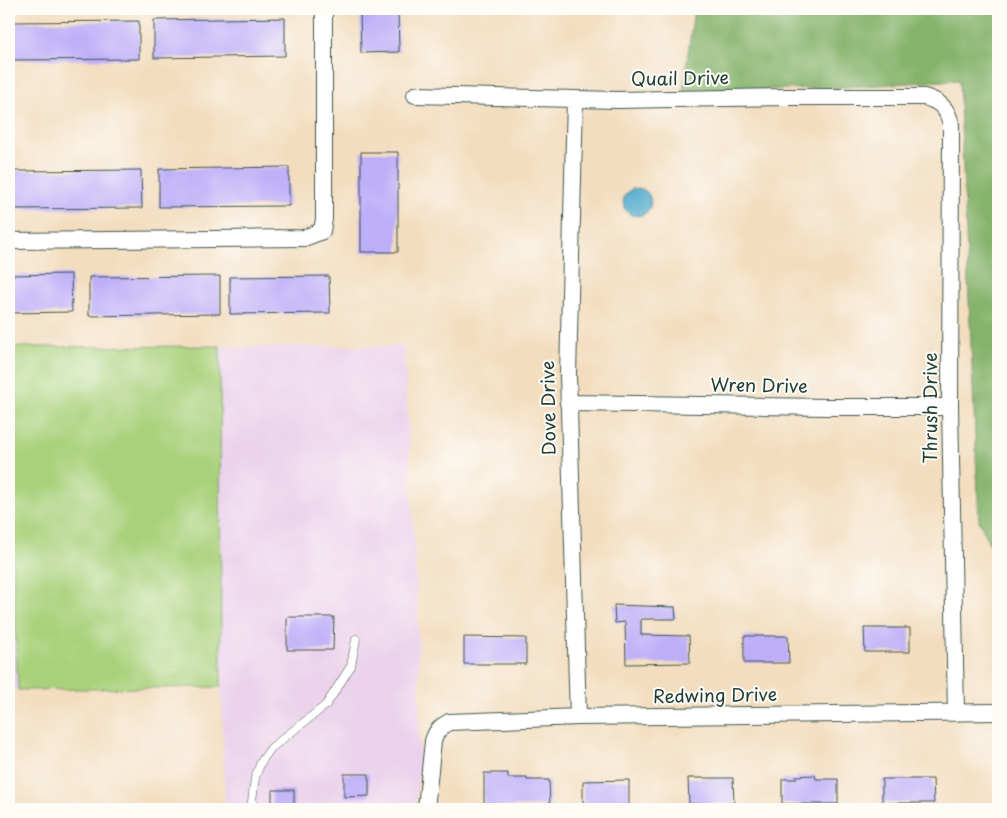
<svg xmlns="http://www.w3.org/2000/svg" width="1007" height="818" font-family="'Playpen Sans',sans-serif">
  <rect width="100%" height="100%" fill="#fdfcf7"/>
  <filter id="ink" filterUnits="userSpaceOnUse"><feTurbulence type="fractalNoise" baseFrequency=".02" numOctaves="2"/><feDisplacementMap in="SourceGraphic" scale="10" xChannelSelector="R" yChannelSelector="G"/><feConvolveMatrix kernelMatrix="1 2 1 2 8 2 1 2 1" color-interpolation-filters="sRGB"/></filter>
  <filter id="wash" filterUnits="userSpaceOnUse"><feTurbulence type="fractalNoise" baseFrequency=".0096" numOctaves="4" result="noise"/><feDisplacementMap in="SourceGraphic" scale="20" xChannelSelector="R" yChannelSelector="G"/><feGaussianBlur stdDeviation="1.12" result="paint"/><feColorMatrix in="noise" values="0 0 0 0 0 0 0 0 0 0 0 0 0 0 0 0 0 1.4 0 .05"/><feComposite in="paint" operator="in"/></filter>
  <g filter="url(#wash)">
    <rect width="100%" height="100%" fill="#f3ddbf"/>
    <!-- built -->
    <path fill="#ebd1eb" d="M404,346L418,614L420,761L415,809H225L221,687L220,347Z
      M9,490L18,690H9Z"/>
    <!-- green -->
    <path fill="#a9d17c" stroke="#648758" d="M220,346L221,687L18,690L9,490V347Z"/>
    <!-- forest -->
    <path fill="#86b36c" stroke="#527850" d="M694,9H998V563L979,521L959,80L828,88L683,91Z"/>
    <!-- water -->
    <path fill="#4da8cb" stroke="#367280" d="M623 202a14 14 0 1 1 28 0a14 14 0 1 1-28 0Z"/>
    <g id="blocks">
      <!-- building -->
      <path fill="#bdaef8" d="M360,9H398L399,52L361,53Z
        M285,18V56L154,58V20Z
        M139,21V59L9,60V22Z
        M361,152H398V252H361Z
        M289,167V206L159,207V169Z
        M141,170L142,208L11,209V171Z
        M71,274L72,312L9,313V275Z
        M220,276V314L89,316V277Z
        M329,276L330,313L230,314V277Z
        M614,605L675,607L676,619H641V635L689,636L690,663L626,664L625,622L615,623Z
        M287,617H334L333,650H287Z
        M864,628H910V652H865Z
        M744,636H788L789,663H744Z
        M464,637L526,638V664H464Z
        M484,773H508V778H527V780H549L550,806L484,807Z
        M344,774H369V796L344,797Z
        M815,775L816,779H838V804H782V779H796V776Z
        M688,778H733L734,803L689,804Z
        M882,779H933L934,803H882Z
        M629,780V807L583,808V781Z
        M272,790H294V809H272Z"/>
    </g>
  </g>
  <g filter="url(#ink)">
    <use href="#blocks" fill-opacity="0" stroke="#3f5549" stroke-width="1"/>
    <g fill="none" stroke-linecap="round" stroke-linejoin="round">
      <defs>
        <path id="lane" d="M251,809L255,778L261,762L271,748L326,705L351,666L356,639"/>
        <path id="street" d="M415,95L617,100L786,97H924C940,101 948,109 951,125L950,407L956,713
          M575,99L568,375L578,717
          M9,241L304,238L322,231L324,219V9
          M568,403L827,407H950
          M426,809L433,741C436,731 440,727 449,722L578,717L998,712"/>
      </defs>
      <!-- lane casing -->
      <use href="#lane" stroke="#3f5549" stroke-width="9"/>
      <!-- street casing -->
      <use href="#street" stroke="#3f5549" stroke-width="18"/>
      <!-- lane -->
      <use href="#lane" stroke="#fff" stroke-width="8"/>
      <!-- street -->
      <use href="#street" stroke="#fff" stroke-width="16"/>
    </g>
  </g>
  <g text-anchor="middle" stroke-width="4" stroke-linejoin="round" paint-order="stroke">
    <!-- street labels -->
    <g font-size="18" fill="#1f3d34" stroke="#fdfcf7">
      <text transform="translate(680 79) rotate(-1)" y="6">Quail Drive</text>
      <text transform="translate(759 386) rotate(1)" y="6">Wren Drive</text>
      <text transform="translate(549 408) rotate(-91)" y="6">Dove Drive</text>
      <text transform="translate(931 408) rotate(-90)" y="6">Thrush Drive</text>
      <text transform="translate(715 696) rotate(-1)" y="6">Redwing Drive</text>
    </g>
  </g>
  <!-- margin -->
  <rect width="1007" height="818" fill="none" stroke="#fdfcf7" stroke-width="30"/>
</svg>
